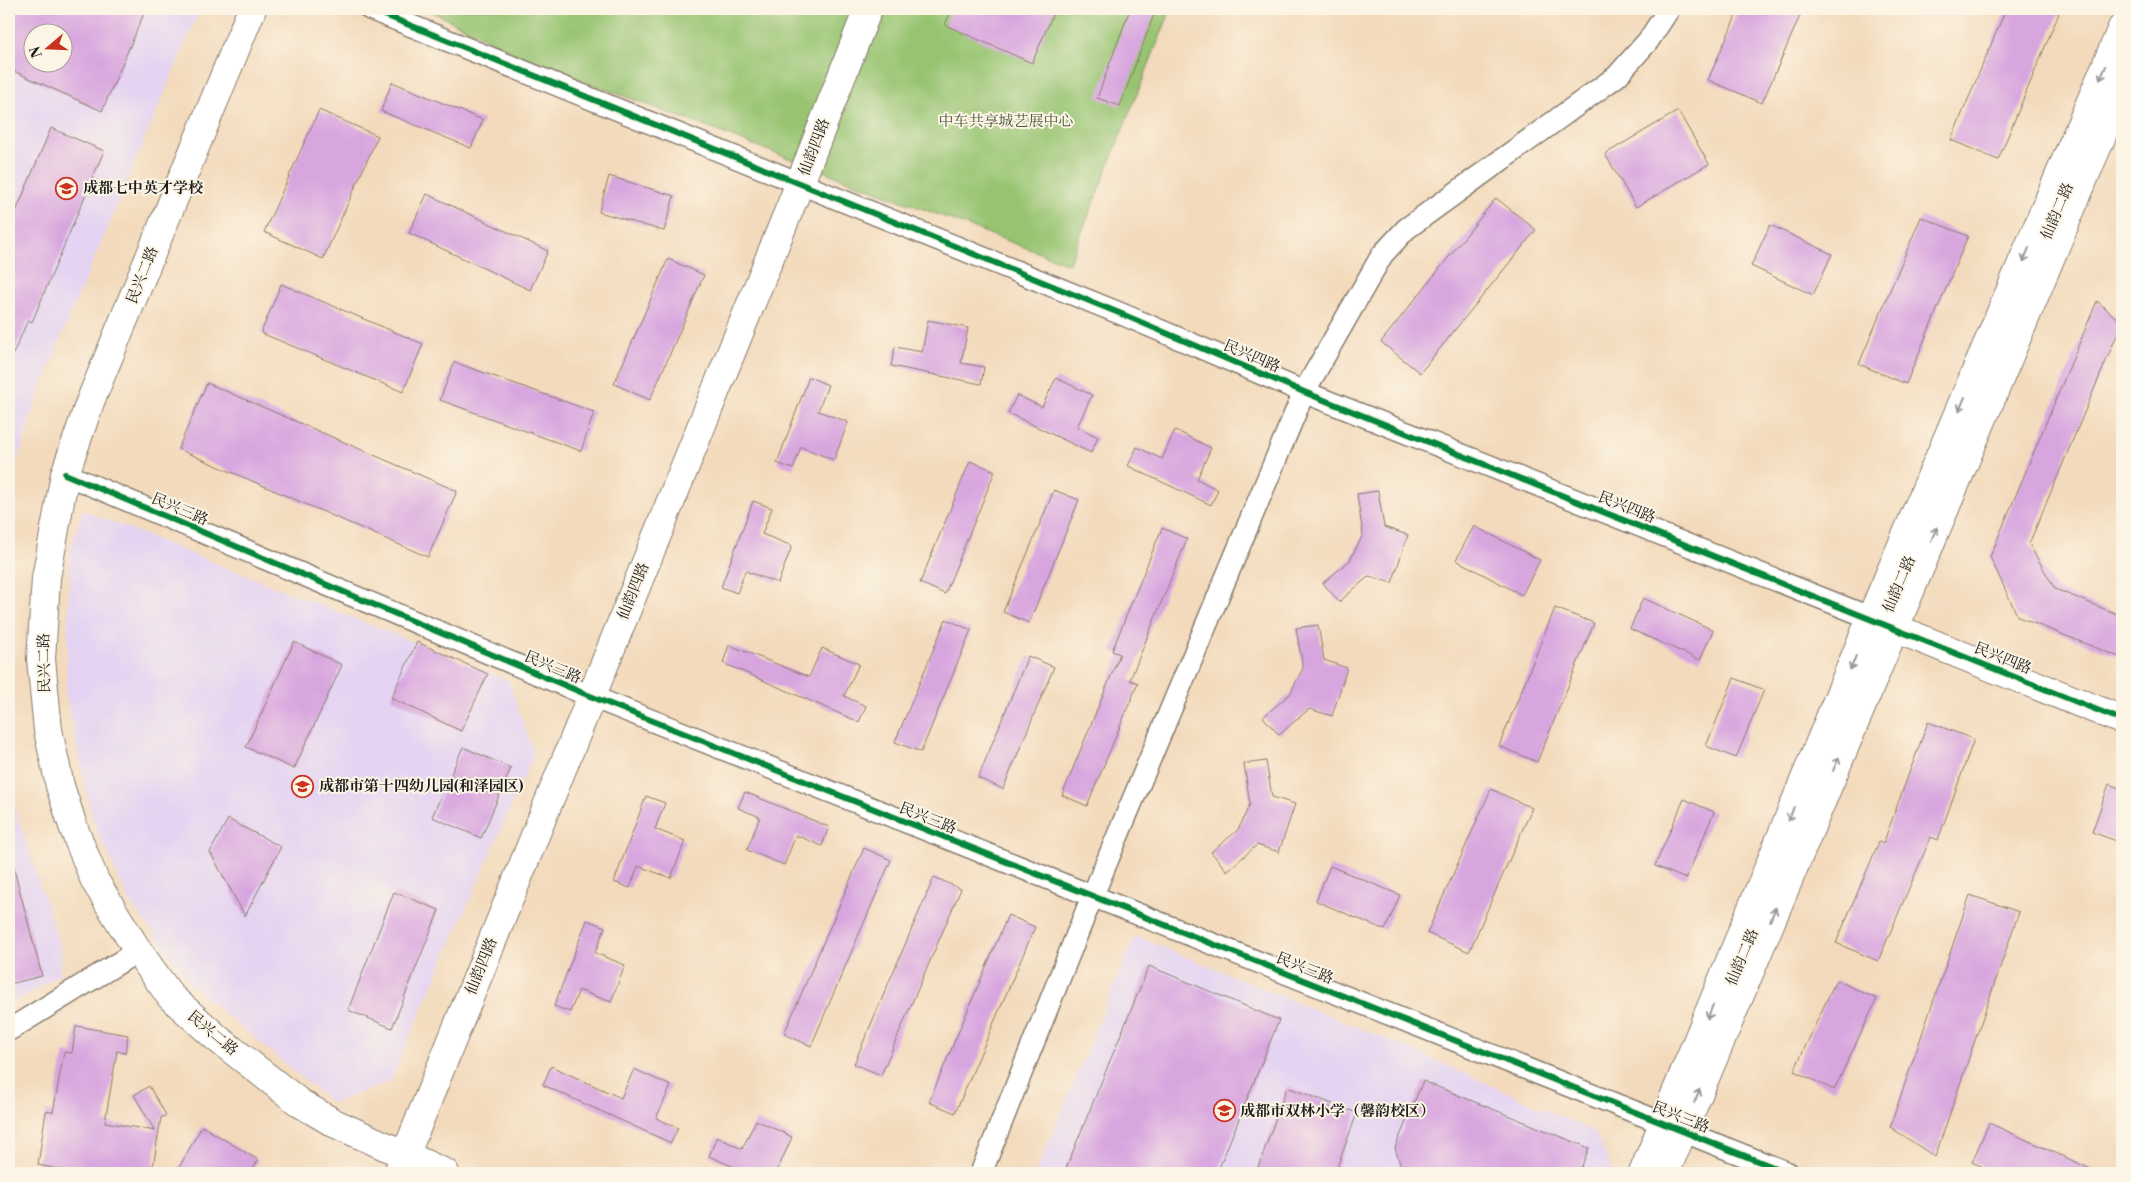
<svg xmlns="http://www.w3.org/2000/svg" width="2131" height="1182" font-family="'Libre Bodoni','Noto Serif SC',serif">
  <rect width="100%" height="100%" fill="#fcf5e5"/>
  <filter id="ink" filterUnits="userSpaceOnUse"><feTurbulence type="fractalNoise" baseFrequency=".02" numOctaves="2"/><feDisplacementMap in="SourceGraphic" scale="10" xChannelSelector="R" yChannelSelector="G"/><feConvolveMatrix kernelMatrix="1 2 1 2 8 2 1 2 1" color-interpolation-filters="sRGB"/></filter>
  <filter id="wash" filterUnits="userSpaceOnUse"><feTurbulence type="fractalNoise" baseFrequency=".0096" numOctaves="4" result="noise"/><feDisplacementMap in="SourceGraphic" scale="20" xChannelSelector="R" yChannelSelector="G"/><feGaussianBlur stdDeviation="1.12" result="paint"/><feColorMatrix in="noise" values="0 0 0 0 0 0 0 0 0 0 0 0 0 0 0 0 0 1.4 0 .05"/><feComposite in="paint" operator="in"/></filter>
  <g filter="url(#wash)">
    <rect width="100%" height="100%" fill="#f3dabc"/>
    <!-- built -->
    <path fill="#e4d3f2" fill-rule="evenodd" d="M9,9H200L71,313L35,403L9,489ZM32,32H62V62H32Z
      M82,510L508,680L534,754L390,1082L332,1103L192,986L128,899L92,818L66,693L70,553Z
      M9,790L61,950L59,975L9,1005Z
      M1135,936L1410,1049L1595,1132L1614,1173H1036Z"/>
    <!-- green -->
    <path fill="#98c472" stroke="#5a7047" d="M427,9H1171L1069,264L531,61Z"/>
    <g id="blocks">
      <!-- building -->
      <path fill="#d8a6df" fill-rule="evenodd" d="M9,9H146L102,111L9,69ZM32,32H62V62H32Z
        M952,9H1055L1032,63L945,25Z
        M1130,9H1156L1120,106L1097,98Z
        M1739,9H1803L1762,103L1708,80Z
        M2006,9H2049L2059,13L1998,160L1951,140Z
        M392,82L483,120L471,148L381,111Z
        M319,110L378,136L323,259L264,232Z
        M1678,111L1709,164L1636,207L1605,154Z
        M51,128L104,151L32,322L28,320L9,363V228Z
        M609,176L674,196L664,231L599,212Z
        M427,194L548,251L530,290L409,233Z
        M1496,198L1536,230L1420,373L1381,342Z
        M1921,217L1968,236L1906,384L1859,364Z
        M1770,225L1832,254L1813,295L1751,266Z
        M668,259L704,275L650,400L614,384Z
        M281,284L423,344L403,392L261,333Z
        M2097,301L2122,323L2029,544L2055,589L2122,616V658L2018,617L1990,557Z
        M928,320L968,328L961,363L984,367L981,384L891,366L895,347L922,352Z
        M454,362L594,412L581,451L440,400Z
        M809,377L828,385L818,411L848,422L834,460L801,447L793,469L777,463Z
        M1056,378L1092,395L1077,427L1098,437L1091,453L1008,413L1017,395L1042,407Z
        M207,383L457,491L428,557L178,449Z
        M1175,430L1211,448L1197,479L1218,490L1211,505L1128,466L1137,447L1162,459Z
        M970,461L995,471L945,594L920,583Z
        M1054,490L1079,500L1029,623L1003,612Z
        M1378,491L1384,527L1408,535L1392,583L1369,576L1339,602L1323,583L1350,560L1363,535L1357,494Z
        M753,501L772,508L762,534L792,546L778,583L745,571L737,593L721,587Z
        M1474,526L1540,560L1522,595L1456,560Z
        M1162,528L1187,539L1130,680L1138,683L1087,806L1062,795L1120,654L1112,651Z
        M1643,598L1713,630L1700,660L1630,629Z
        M1555,608L1594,623L1537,762L1499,746Z
        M946,619L971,630L921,752L895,742Z
        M1318,625L1324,660L1347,668L1332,716L1309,709L1279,735L1263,717L1290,694L1303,668L1296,628Z
        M294,642L342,665L294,769L246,747Z
        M417,642L488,674L461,731L391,698Z
        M729,645L809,677L822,648L859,664L844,696L866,706L859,722L723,663Z
        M1028,656L1054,667L1003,789L978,778Z
        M1734,678L1764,690L1736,758L1706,746Z
        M1928,722L1974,739L1938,840L1931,837L1878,961L1836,943L1879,842L1883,844Z
        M463,747L511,768L481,838L432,817Z
        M1266,761L1272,797L1295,804L1279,852L1257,845L1227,871L1211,852L1238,830L1250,804L1244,764Z
        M2109,784L2122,789V843L2092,832Z
        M1491,789L1532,808L1469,952L1427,933Z
        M745,792L829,827L822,846L796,835L784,865L747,850L760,817L738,808Z
        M646,796L665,803L655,829L685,841L671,878L638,866L630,888L614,882Z
        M1684,799L1714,812L1686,879L1655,866Z
        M228,819L281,847L245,916L210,852Z
        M864,848L891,860L811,1046L784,1034Z
        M1330,866L1400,895L1385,930L1316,901Z
        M14,869L42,976L9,984V870Z
        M934,877L961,889L881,1075L854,1064Z
        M394,892L439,910L392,1028L348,1010Z
        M1970,895L2019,912L1935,1157L1890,1127Z
        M1008,915L1035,927L955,1113L929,1102Z
        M587,920L605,927L595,953L625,965L611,1002L579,990L570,1012L554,1006Z
        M1149,966L1279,1020L1217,1173H1064Z
        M1836,980L1877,999L1834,1090L1794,1071Z
        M76,1026L128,1035L125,1053L117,1051L105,1122L155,1131L134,1095L149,1086L166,1115L161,1118L152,1173H76L38,1165L46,1111L53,1112L64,1052L72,1053Z
        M551,1066L621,1098L634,1069L671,1086L656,1118L678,1128L671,1143L543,1085Z
        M1423,1081L1589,1148L1579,1173H1403L1395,1148Z
        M1287,1087L1357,1113L1335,1173H1256Z
        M756,1120L792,1137L776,1173H747L709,1156L717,1137L742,1149Z
        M1989,1123L2100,1173H1996L1972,1162Z
        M202,1126L258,1160L251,1173H176Z"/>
    </g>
  </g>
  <g filter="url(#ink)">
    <use href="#blocks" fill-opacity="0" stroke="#887b6c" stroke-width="1"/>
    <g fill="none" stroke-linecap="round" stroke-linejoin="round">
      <defs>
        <path id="minor" d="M370,9L1124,315L1304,392L1871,618
          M65,474L590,696L1788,1173
          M9,1030L138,951
          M981,1173L1092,897L1304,392L1382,255L1406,229L1617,76L1648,41L1669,9"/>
        <path id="tertiary" d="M252,9L90,402L65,474L46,578L41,659L48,730L60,786L74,829L95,881L138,951L171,997L218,1039L300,1103L334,1123L445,1173
          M1877,621L2122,720
          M398,1173L800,183L868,9
          M1643,1173L1871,618L2122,28
          M1665,1173L2122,88"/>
      </defs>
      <!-- minor casing -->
      <use href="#minor" stroke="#887b6c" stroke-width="24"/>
      <!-- tertiary casing -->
      <use href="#tertiary" stroke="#887b6c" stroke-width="30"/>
      <!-- minor -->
      <use href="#minor" stroke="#fff" stroke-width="21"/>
      <!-- tertiary -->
      <use href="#tertiary" stroke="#fff" stroke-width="28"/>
      <defs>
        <path id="cycleway" d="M370,9L1124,315L1304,392L2122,720
          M65,474L590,696L1788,1173"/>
      </defs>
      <!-- cycleway casing -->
      <use href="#cycleway" stroke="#fcf5e5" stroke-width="9"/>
      <!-- cycleway -->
      <use href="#cycleway" stroke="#00873e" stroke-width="6"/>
    </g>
    <!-- one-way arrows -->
    <defs><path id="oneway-shaft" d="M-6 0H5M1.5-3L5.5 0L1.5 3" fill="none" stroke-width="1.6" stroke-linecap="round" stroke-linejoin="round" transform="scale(1.25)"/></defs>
    <g stroke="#999">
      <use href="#oneway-shaft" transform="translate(2103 73) rotate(113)"/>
      <use href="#oneway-shaft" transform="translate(2026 255) rotate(113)"/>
      <use href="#oneway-shaft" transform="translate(1962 404) rotate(113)"/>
      <use href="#oneway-shaft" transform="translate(1934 534) rotate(-67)"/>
      <use href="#oneway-shaft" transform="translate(1853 663) rotate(112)"/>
      <use href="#oneway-shaft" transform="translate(1836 764) rotate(-67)"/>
      <use href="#oneway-shaft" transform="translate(1791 814) rotate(112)"/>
      <use href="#oneway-shaft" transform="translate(1773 914) rotate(-67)"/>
      <use href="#oneway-shaft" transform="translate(1710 1012) rotate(112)"/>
      <use href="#oneway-shaft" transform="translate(1697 1096) rotate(-67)"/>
    </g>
  </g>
  <!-- icons -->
  <defs>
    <symbol id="school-ring" viewBox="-11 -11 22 22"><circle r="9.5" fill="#fcf5e5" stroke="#c8321e" stroke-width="1.5"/><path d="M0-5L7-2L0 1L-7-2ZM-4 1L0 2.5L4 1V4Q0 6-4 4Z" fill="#c8321e"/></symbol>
  </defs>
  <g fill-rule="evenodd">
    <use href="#school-ring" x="54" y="176" width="25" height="25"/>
    <use href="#school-ring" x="290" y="774" width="25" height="25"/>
    <use href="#school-ring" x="1212" y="1098" width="25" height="25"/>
  </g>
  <g text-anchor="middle" stroke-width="4" stroke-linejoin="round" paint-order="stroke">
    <!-- park labels -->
    <g font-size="15" fill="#47573a" stroke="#fcf5e5">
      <text x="1006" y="126">中车共享城艺展中心</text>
    </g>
    <!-- street labels -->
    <g font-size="15" fill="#1c1c1c" stroke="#fcf5e5">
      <text transform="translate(814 147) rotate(-69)" y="5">仙韵四路</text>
      <text transform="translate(2057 211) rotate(-67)" y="5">仙韵二路</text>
      <text transform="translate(142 275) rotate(-68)" y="5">民兴二路</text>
      <text transform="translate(1252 356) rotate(23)" y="5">民兴四路</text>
      <text transform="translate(1627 507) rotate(22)" y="5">民兴四路</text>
      <text transform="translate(180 509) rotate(23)" y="5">民兴三路</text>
      <text transform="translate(1899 584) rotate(-67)" y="5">仙韵二路</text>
      <text transform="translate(633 591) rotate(-68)" y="5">仙韵四路</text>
      <text transform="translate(2003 658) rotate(22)" y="5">民兴四路</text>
      <text transform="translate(44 663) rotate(-91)" y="5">民兴二路</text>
      <text transform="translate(553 667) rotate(23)" y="5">民兴三路</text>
      <text transform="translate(928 818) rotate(22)" y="5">民兴三路</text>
      <text transform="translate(1742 957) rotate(-67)" y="5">仙韵二路</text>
      <text transform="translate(481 966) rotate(-68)" y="5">仙韵四路</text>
      <text transform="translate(1305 968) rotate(22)" y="5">民兴三路</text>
      <text transform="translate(213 1033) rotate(40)" y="5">民兴二路</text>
      <text transform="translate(1681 1117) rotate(22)" y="5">民兴三路</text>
    </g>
    <!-- poi labels -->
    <g font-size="15" font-weight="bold" fill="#1c1c1c" stroke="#fcf5e5" text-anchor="start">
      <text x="83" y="193">成都七中英才学校</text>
      <text x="319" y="791">成都市第十四幼儿园(和泽园区)</text>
      <text x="1240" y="1116">成都市双林小学（馨韵校区）</text>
    </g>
  </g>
  <!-- margin -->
  <rect width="2131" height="1182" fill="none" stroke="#fcf5e5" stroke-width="30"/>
  <!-- north arrow -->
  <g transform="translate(48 48) rotate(251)"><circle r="24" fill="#fcf5e5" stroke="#a29e95"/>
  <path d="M0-4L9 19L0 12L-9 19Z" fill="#c8321e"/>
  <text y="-8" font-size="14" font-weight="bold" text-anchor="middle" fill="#1c1c1c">N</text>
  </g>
</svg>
